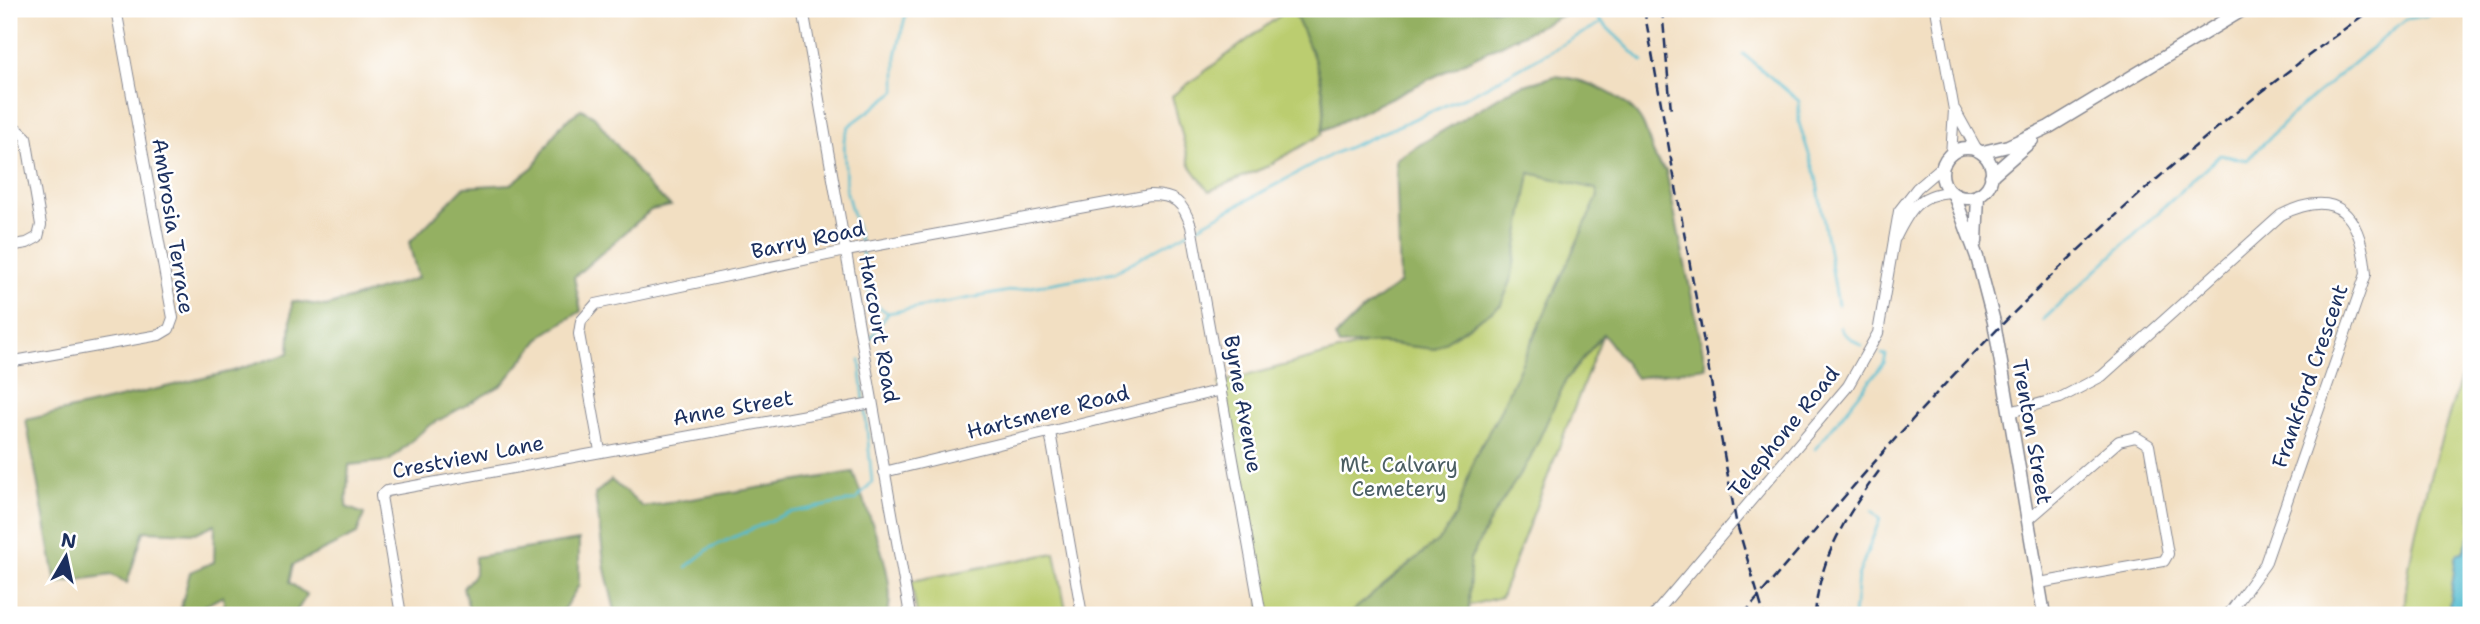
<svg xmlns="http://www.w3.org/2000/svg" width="2480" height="624" font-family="'Shantell Sans',sans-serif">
  <rect width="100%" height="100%" fill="#fff"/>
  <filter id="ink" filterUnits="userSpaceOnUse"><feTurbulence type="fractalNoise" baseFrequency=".0143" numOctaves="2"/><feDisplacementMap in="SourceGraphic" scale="14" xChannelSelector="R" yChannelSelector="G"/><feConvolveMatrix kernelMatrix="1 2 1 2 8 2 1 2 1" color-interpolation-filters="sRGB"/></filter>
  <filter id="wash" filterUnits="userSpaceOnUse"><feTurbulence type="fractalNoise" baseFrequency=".00686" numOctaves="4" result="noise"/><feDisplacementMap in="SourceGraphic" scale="28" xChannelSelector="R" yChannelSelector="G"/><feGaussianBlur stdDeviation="1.57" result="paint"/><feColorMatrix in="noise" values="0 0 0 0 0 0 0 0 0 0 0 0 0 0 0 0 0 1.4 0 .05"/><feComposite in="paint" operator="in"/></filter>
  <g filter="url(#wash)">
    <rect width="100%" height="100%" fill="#f2dfc2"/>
    <!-- green -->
    <path fill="#bbcd70" stroke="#6b7e67" stroke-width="2" d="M1286,11L1298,15C1313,52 1330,93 1322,134L1266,167L1209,191L1190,165L1172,96Z
      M1482,155L1666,171L1501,597L1433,615H1263L1219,383L1391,337Z
      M2471,348V534L2463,552L2456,558L2448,615H2404C2408,529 2444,431 2471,348Z
      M1055,553L1067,615H917L911,581Z"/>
    <!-- forest -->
    <path fill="#94b062" stroke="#587060" stroke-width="2" d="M1299,9H1575L1322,131C1332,91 1311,49 1294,13Z
      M1555,76C1583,78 1630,97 1643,124C1651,141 1651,159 1666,171L1706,367L1636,378L1603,334L1566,380L1530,459L1494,514L1470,559L1469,615H1352L1355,609L1442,537L1456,515L1474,459L1499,413L1598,196L1596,189L1530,173L1511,281L1501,305L1434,349L1381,343L1339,345L1335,337L1359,313L1400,283L1396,159L1514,88Z
      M581,109L594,116L650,188L671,206L651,210L574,277L581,311L543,335L502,385L427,427L389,461L349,465L346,507L364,514L357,534L293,565L289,582L307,595L294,615H226L223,596L187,615H179L190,572L214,562L215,524L196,533L144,531L127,583L112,575L56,583L26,420L233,371L289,353L292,301L326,306L418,278L409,243L464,187L511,184L533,167L560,126Z
      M853,472C865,508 900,580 887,615H616L605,569L595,494L611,480L643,507Z
      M579,540V585L560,615H471L463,588L475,574V557Z"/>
    <!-- water -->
    <path fill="#53bccf" stroke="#377696" stroke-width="2" d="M2471,534V615H2448L2456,558L2458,553L2463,552Z"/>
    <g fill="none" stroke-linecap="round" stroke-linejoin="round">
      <!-- stream -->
      <path stroke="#53bccf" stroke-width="2.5" d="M907,9L896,56V91L849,126L844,139L846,190L860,241L871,302L888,313L1114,272L1190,231
        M1588,9L1643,62
        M1743,54L1799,101V123L1816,176L1838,305
        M1195,228L1333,154L1474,93L1601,23
        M2043,320L2220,155L2247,160L2294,113L2406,19L2426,16L2434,9
        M1840,327L1843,333L1862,346
        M866,345L888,313
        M860,360L864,402
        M1815,449L1884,363L1886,355L1882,354
        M686,567L710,548L787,513L856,500L872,482L865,409
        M1854,615L1858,576L1880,519L1872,510"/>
    </g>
  </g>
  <g filter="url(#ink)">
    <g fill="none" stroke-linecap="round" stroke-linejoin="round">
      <defs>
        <path id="minor" d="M803,9L910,615
          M1936,9L1954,110L1951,155
          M9,10L14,9
          M1955,110L1976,148
          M9,128L17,129L26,137L41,225L38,237L27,243L9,246
          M1896,237C1909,211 1918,194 1950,192
          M9,362L159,335L169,329L173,318L116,9
          M2010,412L2060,398L2102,376L2281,215C2339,186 2361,216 2366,274L2265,564L2228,615
          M1050,432L1082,615
          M600,451L579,334L581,321L596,304L846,251L1150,195C1175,195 1183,202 1191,226L1261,615
          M884,472L1221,390
          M2028,520L2119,441L2136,437L2149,445L2168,554L2164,561L2039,583
          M401,615L381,496L387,491L872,403
          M1654,615L1848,386L1878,333L1899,211L1917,188L1945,164"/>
        <path id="major" d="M1942 173a25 25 0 1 1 50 0a25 25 0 1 1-50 0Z
          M1983,152L2008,146L2049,127L2244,9
          M1991,176L2032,140
          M1954,195L1977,257L1994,322L2044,615
          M1976,242L1978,195"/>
      </defs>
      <!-- minor casing -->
      <use href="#minor" stroke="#868790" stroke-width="12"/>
      <!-- major casing -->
      <use href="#major" stroke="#868790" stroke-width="15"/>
      <!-- minor -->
      <use href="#minor" stroke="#fff" stroke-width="10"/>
      <!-- major -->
      <use href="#major" stroke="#fff" stroke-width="12"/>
      <!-- rail -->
      <path stroke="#1b2f5e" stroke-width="2.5" stroke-dasharray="10 5" stroke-linecap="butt" d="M1644,9L1736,521L1764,615
        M1662,9L1671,110
        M1743,615C1815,531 1886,446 1963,365C2087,234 2225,114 2372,9
        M1815,615C1819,558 1846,516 1879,471"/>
    </g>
  </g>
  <g text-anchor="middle" stroke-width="5" stroke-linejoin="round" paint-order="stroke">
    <!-- street labels -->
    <g font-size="21" fill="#1b2f5e" stroke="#fff">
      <text transform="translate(173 226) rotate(81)" y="7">Ambrosia Terrace</text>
      <text transform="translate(808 240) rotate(-12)" y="7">Barry Road</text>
      <text transform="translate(879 329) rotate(80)" y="7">Harcourt Road</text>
      <text transform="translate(2310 376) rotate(-71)" y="7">Frankford Crescent</text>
      <text transform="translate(1243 404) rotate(80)" y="7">Byrne Avenue</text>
      <text transform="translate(733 408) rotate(-10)" y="7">Anne Street</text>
      <text transform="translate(1048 412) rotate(-14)" y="7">Hartsmere Road</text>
      <text transform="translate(1784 432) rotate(-51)" y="7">Telephone Road</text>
      <text transform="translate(2032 432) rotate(80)" y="7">Trenton Street</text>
      <text transform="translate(468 457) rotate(-11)" y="7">Crestview Lane</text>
    </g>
    <!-- park labels -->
    <g font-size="21" fill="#4b5e63" stroke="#fff">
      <text x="1399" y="472">Mt. Calvary<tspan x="1399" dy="24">Cemetery</tspan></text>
    </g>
  </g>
  <!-- margin -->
  <rect width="2480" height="624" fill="none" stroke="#fff" stroke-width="35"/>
  <!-- north arrow -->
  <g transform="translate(66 557) rotate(9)" stroke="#ffffff" stroke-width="5" paint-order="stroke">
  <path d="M0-5L12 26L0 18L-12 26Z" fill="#1b2f5e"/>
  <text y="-10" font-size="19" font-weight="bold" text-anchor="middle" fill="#1b2f5e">N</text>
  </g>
</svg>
